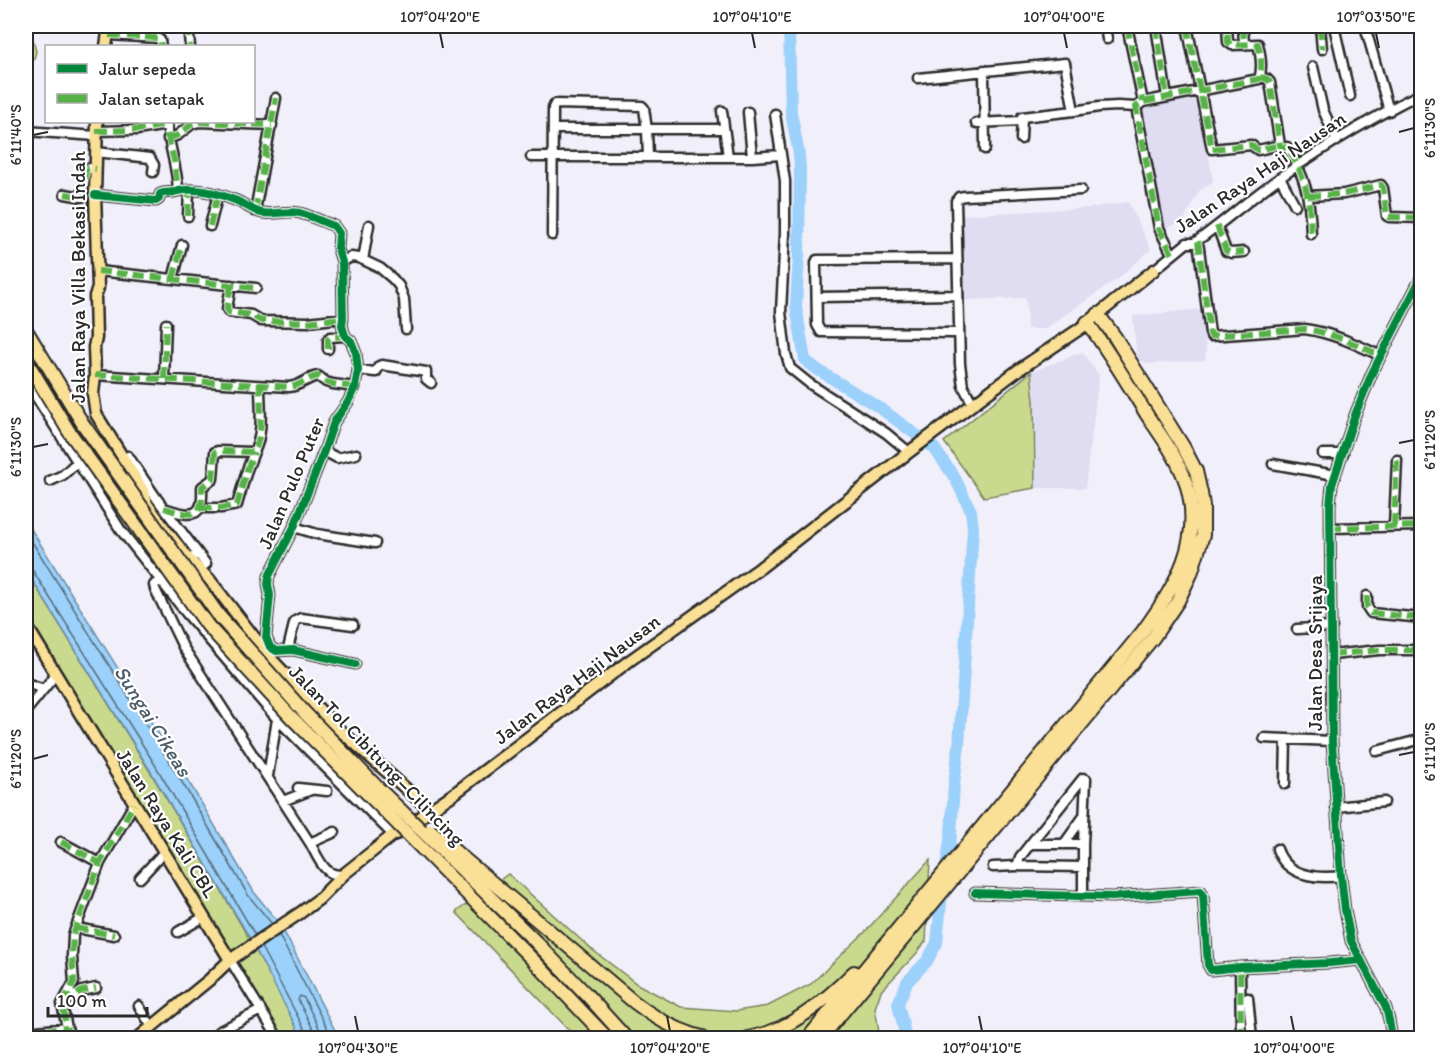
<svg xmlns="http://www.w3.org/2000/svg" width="1447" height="1064" font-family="Itim,sans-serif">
  <rect width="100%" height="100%" fill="#f1eff9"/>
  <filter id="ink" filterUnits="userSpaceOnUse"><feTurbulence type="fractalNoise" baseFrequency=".0167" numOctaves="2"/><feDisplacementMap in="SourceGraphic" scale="12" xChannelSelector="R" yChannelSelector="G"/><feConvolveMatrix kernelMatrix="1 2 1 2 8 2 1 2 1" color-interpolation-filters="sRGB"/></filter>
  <g filter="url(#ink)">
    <!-- built -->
    <path fill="#e0dcf2" d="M1198,94L1213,181L1199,191L1183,222L1163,229L1139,108Z
      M1128,202L1151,249L1120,277L1045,329H1027L1026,298L962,300L958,215L1090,208Z
      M1202,309L1206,353L1205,360L1149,364L1137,359L1133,316Z
      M1082,352L1099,375L1085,488H1035L1034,401L1031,372Z"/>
    <!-- green -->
    <path fill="#c9da8f" stroke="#7a825d" stroke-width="1.5" d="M26,26H30L36,52L26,83Z
      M1031,372L1034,401L1035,488L984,497L944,442Z
      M26,570C78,655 131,739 182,825C224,895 266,965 302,1038H280L26,625Z
      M930,860L926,941L916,954L881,991L875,1008L880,1038H572V1033L456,912L508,874L590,948L637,984L681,1007L736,1011L768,1006L811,984L864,933Z"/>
    <!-- water -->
    <path fill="#9bd1fa" stroke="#6e8fa7" stroke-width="1.5" d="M26,521L193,789L254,892L281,926L339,1038H302L247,933L148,767L26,570Z"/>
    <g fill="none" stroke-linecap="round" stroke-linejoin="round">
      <!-- shore -->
      <path stroke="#586d7e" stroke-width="1.5" d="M26,532L188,792L248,895L272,924
        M26,568H30L33,571L154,763L255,935
        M279,935L332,1038
        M261,947L307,1034V1038
        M315,1038L314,1031L298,1000L300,996L304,998L324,1038"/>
      <!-- river -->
      <path stroke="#9bd1fa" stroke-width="12" d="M789,26L791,113L799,154L800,170L799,255L796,306L805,360L818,370L880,408L934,448L955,478L971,511L973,528L959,746L954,784L951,835L942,892L937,943L927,961L907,982L898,1004L906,1038"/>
      <defs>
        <path id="minor" d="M188,26L190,46
          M1103,26H1120
          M1105,26L1107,39
          M1127,26L1143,102
          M1156,26L1167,97
          M1187,26L1212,149L1251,145L1258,150L1280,145
          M1243,26L1244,45
          M1320,26L1322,49
          M1334,26L1350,96
          M1365,26L1389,111
          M109,35L157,38L160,40L161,46
          M1313,67L1323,110L1337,141
          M984,70L985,149
          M1260,77L1267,79L1270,82L1280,145L1282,148L1287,147C1306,177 1310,198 1311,234
          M918,78L1065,63L1074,111
          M1136,107L1159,228L1172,254
          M722,111L728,157
          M748,112L752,157
          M775,114L785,181V233L781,312L786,354L790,368L810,384L886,433L909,452
          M167,122C168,145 177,165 178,190
          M976,123L1022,121
          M553,129H724
          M26,131L96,136
          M96,131L137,130L167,125
          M168,139L178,135L192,124L199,122L272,125
          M1021,139L1022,117L1074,111L1099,107L1118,106L1136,107L1143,102L1259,79C1263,68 1261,56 1258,44L1232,45L1228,42L1227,26
          M96,152L150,158L154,165L153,172
          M531,157H752L781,155
          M1279,178L1282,181L1295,205
          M65,194L82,197L86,170L88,168L96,169
          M95,195L156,201L159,199L160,194C165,192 170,193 174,192C194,186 218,193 237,201C246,205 253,211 262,213C275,215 287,210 300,213C311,216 323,222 334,226L339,233L338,249L342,262L343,318L342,325L345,336L351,341L356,353L358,370L355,387L348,402L334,422L324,451L294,527L269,576L268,584L270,595L266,637L270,647L276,651L293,650L355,664
          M1308,196L1344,194L1381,185L1383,188L1387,216L1389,217L1422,218
          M255,211L276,98
          M188,216L189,190
          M210,226L218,194
          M1217,226L1226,251L1231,253L1244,252
          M552,235L553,108L555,104L642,106L644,108L647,130L648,157
          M1198,241L1210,333L1211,336L1305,329C1332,333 1356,344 1381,356
          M957,259L817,260L816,263L817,325L821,332L958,333
          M363,260L369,225
          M342,262L351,257L359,258L380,268L393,279L399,286L404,299L406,329
          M1154,270L1187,243H1194C1223,223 1249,199 1278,179C1324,147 1372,117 1422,93
          M98,271L256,288
          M173,279L182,245
          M231,285L227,309L229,312L251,315L261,321L308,322L343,318
          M817,297L958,295
          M328,349V339L330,337L345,336
          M358,370L375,372H376L379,366L382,365L426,372V379L431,383
          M95,375L289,387C300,386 307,378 318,376L326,382L333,384L355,387
          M164,379L166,324
          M26,381L120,529L187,614L277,719L393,835
          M973,404L963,386L960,364L956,201L959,197L965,196L1081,190
          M324,451L337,458L356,454
          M1323,454H1343
          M128,456L157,499L206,564L174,588
          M1273,464L1335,475
          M50,481L63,475L77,462
          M164,508C174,511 195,520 200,507C203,501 202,493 202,487L213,479L215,452L218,451L254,452C264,433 260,407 260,386
          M200,508H221L237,505L247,470L254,452
          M1394,526L1397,460
          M294,527L317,534L375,543
          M1330,528L1422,526
          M198,553L155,584L154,585L155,589L183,647L310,843C318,857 325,879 344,874
          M1367,596V607L1371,613L1422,618
          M1297,629L1332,627
          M288,649L294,624L295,621L301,618L353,625
          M1332,655L1379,650H1422
          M26,683L44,689
          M26,711L56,674
          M1264,738L1332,741
          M1377,751L1422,739
          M268,776L277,719
          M1285,784L1286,739
          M298,788L327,791
          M283,801L311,790
          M1336,807L1384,802
          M61,842L100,863
          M310,843L335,832
          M1030,844H1083
          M1064,844L1084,816
          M1277,849C1286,876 1316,879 1341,876
          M1017,866L1020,857L1083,778L1086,779
          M993,867L1017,866L1083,867
          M140,878L164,852
          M26,887V896
          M975,893L1113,897L1201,891L1203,895L1208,965L1211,970L1240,967L1330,963L1361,960
          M1083,896V844L1086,779
          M76,928L114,935
          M178,932L204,917
          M230,960L278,1038
          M1240,967L1241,1038
          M1248,998L1252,1038
          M62,1004L82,991L96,988
          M139,1006L152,1027
          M26,1032L67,1028
          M71,1038L67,1028L62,1004L74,982L72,956L73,935L100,863L134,804
          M217,1038L216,1035L218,1032L261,1010
          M1392,1038L1389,1020L1386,1008L1351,941L1345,910L1341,876L1332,741L1330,505L1332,485L1355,415L1372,373L1422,276"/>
        <path id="major" d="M106,46L109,26
          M97,122L95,195L98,288L95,296L96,338L94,347L95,375L93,394L96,414L144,492L147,504L168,533L189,559L209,579L272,660L335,726L430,810
          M26,625L230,960
          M138,1038L209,980L230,960L300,913L319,899L344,874L393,835L406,830L412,824L430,810L455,793L629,661L760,568L909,452L1017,371L1081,328L1154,270"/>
        <path id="highway" d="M748,1038C791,1030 824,1002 854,972
          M808,1038L1143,631C1175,586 1204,541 1186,483C1178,458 1161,436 1147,415C1128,384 1109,352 1087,322
          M821,1038L1153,638L1178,601L1191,574L1203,535V506L1201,493L1196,471L1184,448L1115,337L1098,314"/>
      </defs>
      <!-- minor casing -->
      <use href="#minor" stroke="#2b2b2b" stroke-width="13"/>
      <!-- major casing -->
      <use href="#major" stroke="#2b2b2b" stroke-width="15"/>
      <!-- highway casing -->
      <use href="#highway" stroke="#2b2b2b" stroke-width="16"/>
      <!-- minor -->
      <use href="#minor" stroke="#fff" stroke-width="8"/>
      <!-- major -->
      <use href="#major" stroke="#fadf96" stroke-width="10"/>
      <!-- highway -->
      <use href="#highway" stroke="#fadf96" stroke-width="12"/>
      <defs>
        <path id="highway-bridge" d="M26,330L83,424L219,616L305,713L378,788L536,942L586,994L626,1038
          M26,360L68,430L208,626L291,717L532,959L607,1038
          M430,830L634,1002C656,1019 679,1032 706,1038"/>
      </defs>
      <!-- highway-bridge casing -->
      <use href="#highway-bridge" stroke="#2b2b2b" stroke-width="16" stroke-linecap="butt"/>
      <!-- highway-bridge -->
      <use href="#highway-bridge" stroke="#fadf96" stroke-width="12"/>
      <!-- quiet -->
      <path stroke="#56b246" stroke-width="6" stroke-dasharray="12 6" stroke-linecap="butt" d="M188,26L190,46
        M1103,26H1120
        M1127,26L1143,102
        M1156,26L1167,97
        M1187,26L1212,149L1251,145L1258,150L1280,145
        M1243,26L1244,45
        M1320,26L1322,49
        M109,35L157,38L160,40L161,46
        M1260,77L1267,79L1270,82L1280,145L1282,148L1287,147C1306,177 1310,198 1311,234
        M96,131L137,130L167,125
        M167,134L174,160L178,190
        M168,139L178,135L192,124L199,122L272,125
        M65,194L82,197L86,170L88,168L96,169
        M1308,196L1344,194L1381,185L1383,188L1387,216L1389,217L1422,218
        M255,211L276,98
        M188,216L189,190
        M210,226L218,194
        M1217,226L1226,251L1231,253L1244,252
        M1198,241L1210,333L1211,336L1305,329C1332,333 1356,344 1381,356
        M1172,254L1159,228L1136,107L1143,102L1259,79C1263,68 1261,56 1258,44L1232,45L1228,42L1227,26
        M98,271L256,288
        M173,279L182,245
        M231,285L227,309L229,312L251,315L261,321L308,322L343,318
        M328,349V339L330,337L345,336
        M95,375L289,387C300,386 307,378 318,376L326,382L333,384L355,387
        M164,379L166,324
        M164,508C174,511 195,520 200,507C203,501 202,493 202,487L213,479L215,452L218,451L254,452C264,433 260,407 260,386
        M200,508H221L237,505L247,470L254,452
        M1394,526L1397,460
        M1330,528L1422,526
        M1367,596V607L1371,613L1422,618
        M1332,655L1379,650H1422
        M61,842L100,863
        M26,887V896
        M76,928L114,935
        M62,1004L82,991L96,988
        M26,1032L67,1028
        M71,1038L67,1028L62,1004L74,982L72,956L73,935L100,863L134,804
        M1241,1038L1240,967H1244"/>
      <defs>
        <path id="cycleway" d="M95,195L156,201L159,199L160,194C165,192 170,193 174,192C194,186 218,193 237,201C246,205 253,211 262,213C275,215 287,210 300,213C311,216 323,222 334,226L339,233L338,249L342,262L343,318L342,325L345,336L351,341L356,353L358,370L355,387L348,402L334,422L324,451L294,527L269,576L268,584L270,595L266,637L270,647L276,651L293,650L355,664
          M975,893L1113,897L1201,891L1203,895L1208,965L1211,970L1240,967L1330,963L1361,960
          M1392,1038L1389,1020L1386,1008L1351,941L1345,910L1341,876L1332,741L1330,505L1332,485L1355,415L1372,373L1422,276"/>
      </defs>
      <!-- cycleway casing -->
      <use href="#cycleway" stroke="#fff" stroke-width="11"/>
      <!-- cycleway -->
      <use href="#cycleway" stroke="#00873e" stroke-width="8"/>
    </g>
  </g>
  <!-- ticks -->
  <path fill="none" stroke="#2b2b2b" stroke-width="2" d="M440,33L443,48M752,33L755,48M1064,33L1067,48M1376,33L1379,48M1399,132L1414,128M33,135L48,132M1399,443L1414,440M33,447L48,444M1399,755L1414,752M33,759L48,755M355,1016L358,1031M667,1016L670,1031M979,1016L982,1031M1291,1016L1294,1031"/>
  <g text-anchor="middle" stroke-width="4.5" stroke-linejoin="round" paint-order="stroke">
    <!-- street labels -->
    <g font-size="20" fill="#2b2b2b" stroke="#fff">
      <text transform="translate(1260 172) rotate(-34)" y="7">Jalan Raya Haji Nausan</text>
      <text transform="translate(78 277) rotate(-90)" y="7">Jalan Raya Villa Bekasi Indah</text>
      <text transform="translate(291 483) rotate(-67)" y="7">Jalan Pulo Puter</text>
      <text transform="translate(1315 653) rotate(-90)" y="7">Jalan Desa Srijaya</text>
      <text transform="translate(577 679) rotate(-37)" y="7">Jalan Raya Haji Nausan</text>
      <text transform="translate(377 755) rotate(46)" y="7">Jalan Tol Cibitung–Cilincing</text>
      <text transform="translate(167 823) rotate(58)" y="7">Jalan Raya Kali CBL</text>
    </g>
    <!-- water labels -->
    <g font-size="21" font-style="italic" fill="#4d5d69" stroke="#fff">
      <text transform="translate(153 721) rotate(58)" y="7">Sungai Cikeas</text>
    </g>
  </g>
  <!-- margin -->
  <rect width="1447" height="1064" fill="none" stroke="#fff" stroke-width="66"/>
  <!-- legend -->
  <rect x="45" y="45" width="210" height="78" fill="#ffffff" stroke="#aaaaaa" stroke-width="1.5"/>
  <rect x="57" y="64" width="30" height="9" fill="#00873e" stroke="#aaaaaa" stroke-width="1.5"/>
  <text x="99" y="75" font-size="18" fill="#2b2b2b">Jalur sepeda</text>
  <rect x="57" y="94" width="30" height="9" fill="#56b246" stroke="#aaaaaa" stroke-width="1.5"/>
  <text x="99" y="105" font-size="18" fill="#2b2b2b">Jalan setapak</text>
  <!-- scale -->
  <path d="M48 1007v9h99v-9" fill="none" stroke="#2b2b2b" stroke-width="3"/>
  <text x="57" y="1007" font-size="18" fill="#2b2b2b" stroke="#ffffff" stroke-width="4.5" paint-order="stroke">100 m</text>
  <rect x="33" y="33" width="1381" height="998" fill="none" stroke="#2b2b2b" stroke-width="2"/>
  <g font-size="15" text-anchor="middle" fill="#2b2b2b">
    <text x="440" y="22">107°04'20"E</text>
    <text x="752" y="22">107°04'10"E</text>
    <text x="1064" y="22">107°04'00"E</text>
    <text x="1376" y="22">107°03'50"E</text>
    <text transform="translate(1430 128) rotate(-90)" y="5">6°11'30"S</text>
    <text transform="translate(16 135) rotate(-90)" y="5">6°11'40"S</text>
    <text transform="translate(1430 440) rotate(-90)" y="5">6°11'20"S</text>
    <text transform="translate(16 447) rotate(-90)" y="5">6°11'30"S</text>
    <text transform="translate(1430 752) rotate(-90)" y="5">6°11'10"S</text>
    <text transform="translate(16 759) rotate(-90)" y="5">6°11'20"S</text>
    <text x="358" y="1053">107°04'30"E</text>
    <text x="670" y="1053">107°04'20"E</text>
    <text x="982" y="1053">107°04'10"E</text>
    <text x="1294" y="1053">107°04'00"E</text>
  </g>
</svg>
